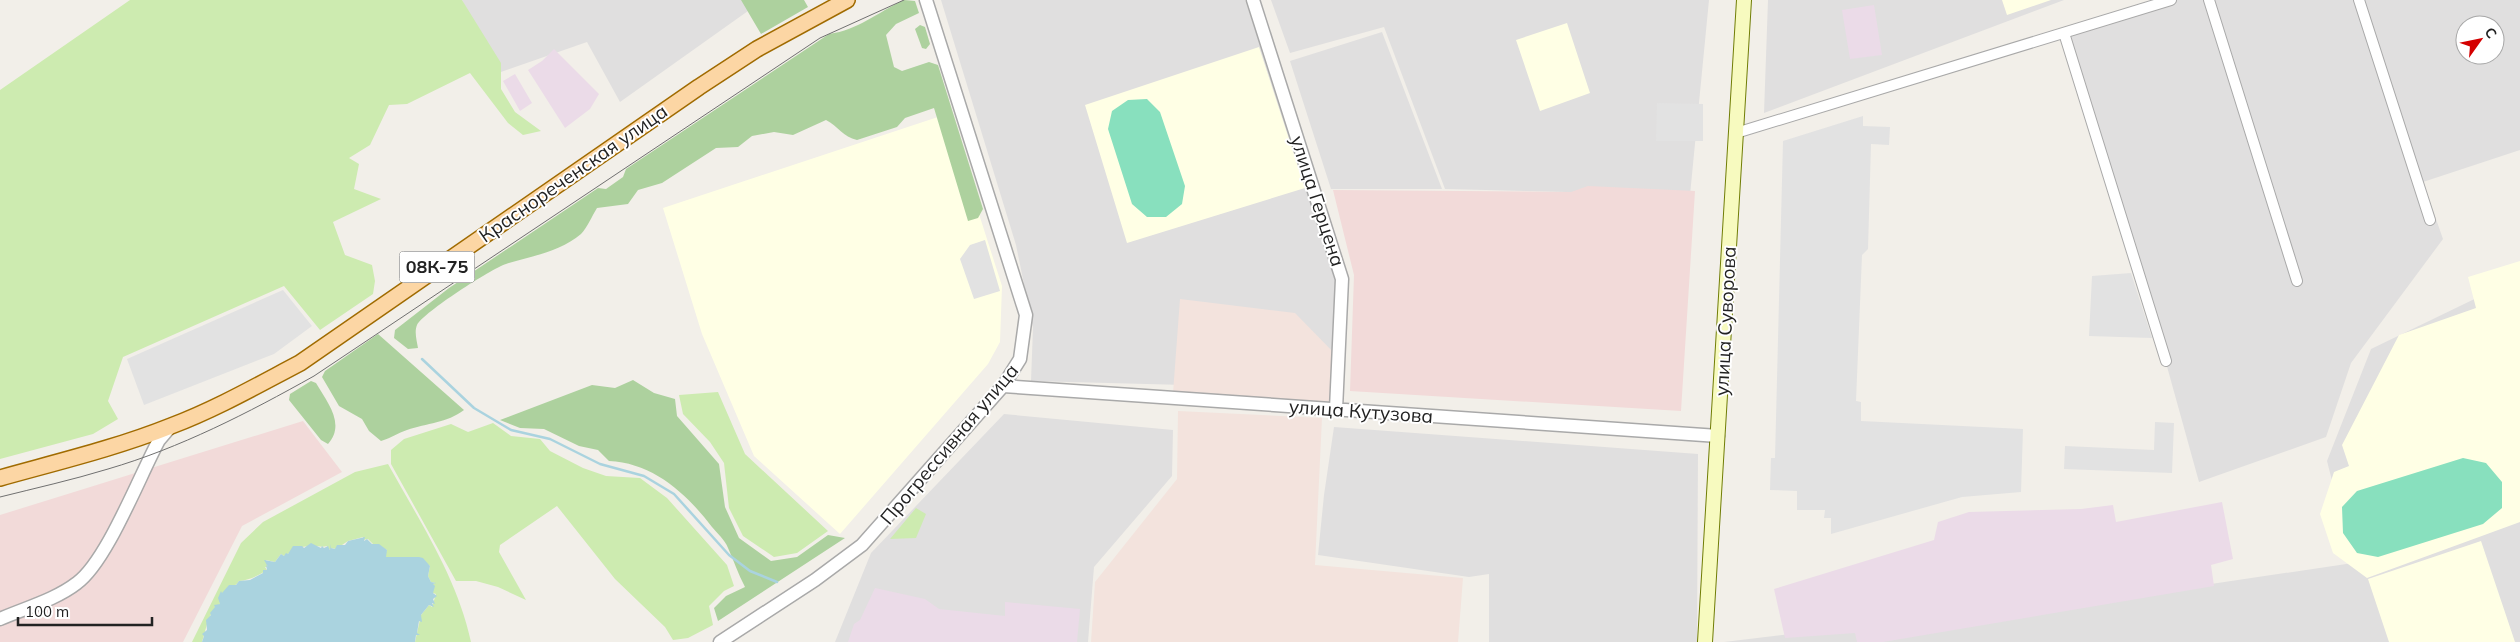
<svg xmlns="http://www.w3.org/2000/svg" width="2520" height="642" font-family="Mulish,sans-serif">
  <rect width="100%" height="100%" fill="#f2efe9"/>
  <!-- residential -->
  <path fill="#e0dfdf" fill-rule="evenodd" d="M462,0H769L755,6L620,102L587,42L498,73Z
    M941,0H1245L1343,291L1336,389L1031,381L1033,328L1016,245Z
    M1271,0H1709L1690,195L1445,189L1384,27L1290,53Z
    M1768,0H2064L1764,113Z
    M2171,0H2520V150L2423,182L2443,239L2351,363L2326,437L2199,482L2158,334L2064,33ZM2465,25H2495V55H2465Z
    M1382,32L1442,189H1331L1290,61Z
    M2520,277V642H1724L2211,584L2353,563L2327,461L2371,349Z
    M1004,414L1173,430L1172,476L1094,567L1088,642H835L871,553Z
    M1334,427L1698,454L1697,642H1489V574L1469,577L1318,555L1324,495Z"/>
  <!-- commercial -->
  <path fill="#f2dad9" d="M1588,186L1695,191L1681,411L1350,391L1354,275L1333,190L1571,192Z
    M303,421L342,472L242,526L183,642H0V515Z"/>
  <!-- industrial -->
  <path fill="#ebdbe8" d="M1874,5L1882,55L1850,59L1842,10Z
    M554,49L599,94L590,109L565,128L528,70L542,61Z
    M515,74L532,103L520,111L503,81Z
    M2222,502L2233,559L2211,565L2214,586L1883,642H1857L1855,633L1785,638L1774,589L1934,540L1938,522L1969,512L2081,509L2113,505L2116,522Z
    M875,588L925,599L939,609L1005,616V602L1080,609L1077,642H848L854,624L860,620Z"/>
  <!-- education -->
  <path fill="#ffffe5" d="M2002,0H2051L2007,15Z
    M1567,23L1590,93L1540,111L1516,40Z
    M1259,47L1305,188L1127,243L1085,105Z
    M947,114L1002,286L1000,342L988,364L840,534L754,456L702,334L663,208Z
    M2520,261V522L2367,578L2333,553L2320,514L2334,472L2349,466L2342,445L2399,335L2476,308L2468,277Z
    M2481,541L2515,642H2389L2368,579Z"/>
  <!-- military -->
  <path fill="#f3e3dd" d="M1180,299L1295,313L1337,356L1334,402L1173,393Z
    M1178,411L1322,418L1315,565L1463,578L1458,642H1091L1095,582L1177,479Z"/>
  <!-- grass -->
  <path fill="#cdebb0" d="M130,0H462L501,63V89L515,112L541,131L523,135L508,123L470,73L407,104L389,105L370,145L349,158L359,164L354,189L381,199L333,222L345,255L372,265L375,281L373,294L320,330L284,286L123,357L108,401L118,419L93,434L0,459V90Z
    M718,392L745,454L828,531L797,553L774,557L743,536L729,508L724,463L710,442L683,414L679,395Z
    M493,423L511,436L540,439L550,451L583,468L606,476L640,478L667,498L727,565L734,586L724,591L709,606L713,625L688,638L673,640L665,627L615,579L557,506L500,545L499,552L526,600L498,587L476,581H456L391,464V450L404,439L451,424L468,432Z
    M388,464C420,522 457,577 471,642H415L421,615L429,605L432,607L436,594L433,593V584L435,583L431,582L428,576L430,566L421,559L386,557L384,556L387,550L373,544L368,539L363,540V537L348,541L336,549L331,548V551L327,546C320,548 318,545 311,546C300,546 293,551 284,556L281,554L275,562L266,560L268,567H265L267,570C259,575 250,580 239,581C233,591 218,589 220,604C208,611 206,631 202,642H192L241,543L263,522L355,472Z
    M916,508L926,514L916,538L890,539Z"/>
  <!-- forest -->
  <path fill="#add19e" d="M741,0H804L808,7L761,34Z
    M904,0L915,1L919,13L896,24L886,35L894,67L902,71L929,62L938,65L983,209L978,218L968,221L934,108L905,118L897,127L857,140C843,137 838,126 826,120L793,135L774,132L752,136L738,147L716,148L662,183L638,190L628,204L597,208C592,216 587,228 581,234C560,252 531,256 506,264C491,269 424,312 417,325C414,332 417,341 418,348L408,349L394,338L395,330L449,288L598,188L606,189L623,177L626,169L829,34C858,30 878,12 904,0Z
    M920,25L925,27L930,44L926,49L922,48L915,29Z
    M378,334L464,410C447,423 427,423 407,430C398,433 391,438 381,441L369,431L362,419L339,406L322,377L325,371Z
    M633,380L654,393L675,399L677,416L719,464L725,507L739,538L771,561L797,557L828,535L845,538L718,621L714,608L726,596L745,587C738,574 734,561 728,548C725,540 717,533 712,527C686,493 653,463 609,461L598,450L579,446L544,429L520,428L500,420L592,385L615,388Z
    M311,381L316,383C327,402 346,424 328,444L321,440L289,400L290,394Z"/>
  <!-- pitch -->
  <path fill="#88e0be" d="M1147,99L1160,112L1185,186L1182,204L1166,217H1147L1132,204L1108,129L1112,111L1128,100Z
    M2463,458L2486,463L2502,482V508L2483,524L2378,557L2357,553L2343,533L2342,507L2357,491Z"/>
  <!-- parking -->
  <path fill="#e2e2e2" d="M1657,103L1703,104V141H1656Z
    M1863,116V126L1890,127L1889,145L1871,144L1868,249L1862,255L1856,401L1861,402V421L2023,429L2021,492L1962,497L1831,534V518H1824L1825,510H1797V491L1770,490L1771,458H1775L1783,141Z
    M985,240L1000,291L974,299L960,259L970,245Z
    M2131,273L2152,338L2089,336L2092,276Z
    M283,290L312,326L274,354L144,405L127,359Z
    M2155,422L2174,423L2172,473L2064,469L2065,446L2154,450Z"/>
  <!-- water -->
  <path fill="#aad3df" d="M365,537L364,541L367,539L372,544H379L387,550L386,557H419L423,558L430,566L428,576L431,582L436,583L433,584L435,586L433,593L437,596L433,599L435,604L432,603L434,607L429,605L421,615L422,622L419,621L417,633L420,635H416L415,642H202L204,636L202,634L207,630L206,620L211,615L210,613L215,607L214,605L220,604L218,598L221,591L222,593L229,585H236L239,581L250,580L263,573V570H267L266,565L268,567L264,560L275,562L281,554L284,556L286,553L288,554L293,546H302L304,548L311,543L321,548L322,546L324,548L328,546L330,550L331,544V548L335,549L337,545H345L348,541Z"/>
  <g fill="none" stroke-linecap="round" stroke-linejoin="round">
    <!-- stream -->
    <path stroke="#aad3df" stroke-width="2.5" d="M422,359L474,408L511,430L550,439L600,464L644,476L674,494L729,555L750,571L777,582"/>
    <defs>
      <path id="minor" d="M2209,0L2297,281
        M2359,0L2430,220
        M2064,33L2166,361
        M1736,133L2171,0"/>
      <path id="tertiary" d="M1253,0L1342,279L1336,409
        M1003,386L1718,436
        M0,619C25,608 55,600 77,583C107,561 139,477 159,440L171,426
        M720,642L815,580L862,545L1003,386L1020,359L1026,315L926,0"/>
      <path id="secondary" d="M1705,642L1744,0"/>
      <path id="primary" d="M0,478C57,462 116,448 171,426C216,409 258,385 300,363L699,87L757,49L847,0"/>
    </defs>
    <!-- minor casing -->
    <use href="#minor" stroke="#a9a9a9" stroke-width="12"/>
    <!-- tertiary casing -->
    <use href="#tertiary" stroke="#a9a9a9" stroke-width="15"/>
    <!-- secondary casing -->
    <use href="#secondary" stroke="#707d05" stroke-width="16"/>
    <!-- primary casing -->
    <use href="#primary" stroke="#a06b00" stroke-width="18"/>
    <!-- minor -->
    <use href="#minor" stroke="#fff" stroke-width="10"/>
    <!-- tertiary -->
    <use href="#tertiary" stroke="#fff" stroke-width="12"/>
    <!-- secondary -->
    <use href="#secondary" stroke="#f7fabf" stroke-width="14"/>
    <!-- primary -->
    <use href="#primary" stroke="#fcd6a4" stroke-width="15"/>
    <!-- tram -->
    <path stroke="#707070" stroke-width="1" d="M0,497C36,488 72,480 108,469C180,448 248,413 314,376L820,38L904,0"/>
  </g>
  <g text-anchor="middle" stroke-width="4" stroke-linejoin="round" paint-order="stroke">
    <!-- shield labels -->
    <rect fill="#fff" stroke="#646464" stroke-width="1" x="399.5" y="251.5" width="75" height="31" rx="4"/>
    <g font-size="18" font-weight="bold" fill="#222">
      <text x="437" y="273">08К-75</text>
    </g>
    <!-- street labels -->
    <g font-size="19" fill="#222" stroke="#fff">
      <text transform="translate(573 173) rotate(-35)" y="7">Краснореченская улица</text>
      <text transform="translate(1318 201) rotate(72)" y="7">улица Герцена</text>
      <text transform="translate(1725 321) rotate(-87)" y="7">улица Суворова</text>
      <text transform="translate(1361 411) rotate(4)" y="7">улица Кутузова</text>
      <text transform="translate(949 444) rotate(-50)" y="7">Прогрессивная улица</text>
    </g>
  </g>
  <!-- north arrow -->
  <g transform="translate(2480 40) rotate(57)"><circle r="24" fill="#ffffff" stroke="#a7a7a7"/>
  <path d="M0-4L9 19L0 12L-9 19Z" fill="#d40000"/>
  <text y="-8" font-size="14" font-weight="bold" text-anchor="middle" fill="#222222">С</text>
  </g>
  <!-- scale -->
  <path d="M18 617v8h134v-8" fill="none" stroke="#222222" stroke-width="2.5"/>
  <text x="25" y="617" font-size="15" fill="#222222" stroke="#ffffff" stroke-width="4" paint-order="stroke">100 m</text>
</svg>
